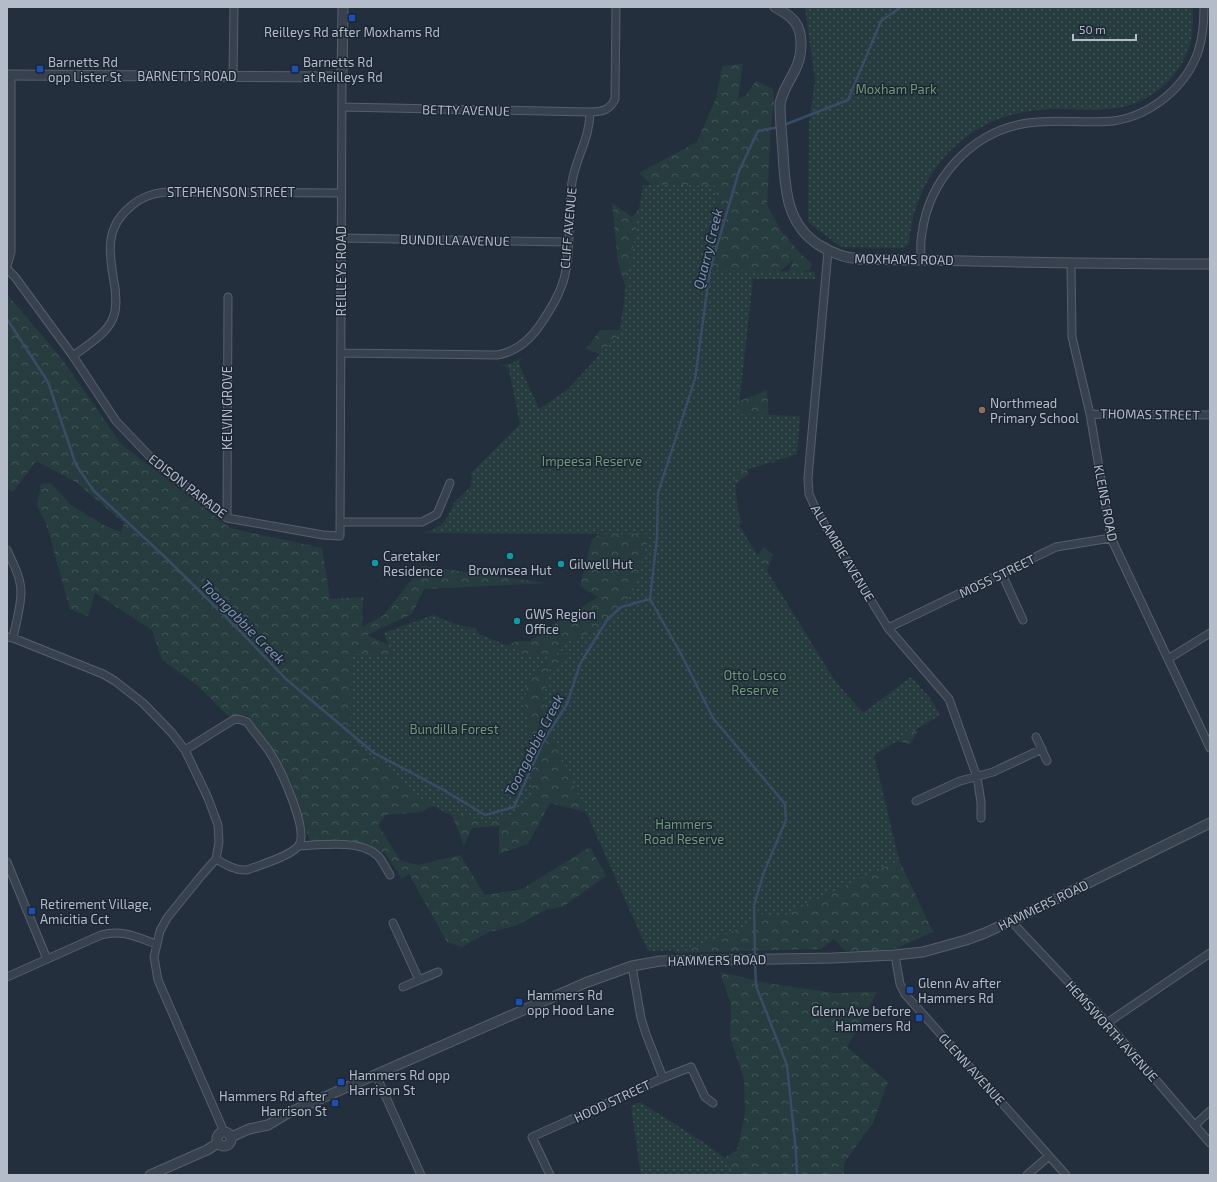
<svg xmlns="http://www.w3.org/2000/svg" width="1217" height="1182" font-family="'Exo 2',sans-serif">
  <defs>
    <pattern id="forest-crowns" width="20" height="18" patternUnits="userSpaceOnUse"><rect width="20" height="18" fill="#263c3f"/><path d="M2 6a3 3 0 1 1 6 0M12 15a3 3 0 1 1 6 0" fill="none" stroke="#435659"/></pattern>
    <pattern id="park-dots" width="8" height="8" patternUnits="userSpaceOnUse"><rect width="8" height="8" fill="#263c3f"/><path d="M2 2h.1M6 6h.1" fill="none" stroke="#435659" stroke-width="1.8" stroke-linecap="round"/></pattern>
  </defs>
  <rect width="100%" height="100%" fill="#242f3e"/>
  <!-- forest -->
  <path fill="url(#forest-crowns)" d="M743,64L738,99L746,95L756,81L773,89L774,102L771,124L767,205L782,232L802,255L812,264L810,270L788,275L793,260L778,273L749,275L737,402L767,390L769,419L774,463L743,451L748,474L730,489L742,523L715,526L750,567L764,547L773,555L763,580L783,622L846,697L867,715L906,724L917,732L910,744L889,739L871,752L876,859L899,860L933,932L897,948L863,952L844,950L834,939L821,949L675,953L671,942L602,816L550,803L528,844L499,854V826L472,828L464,846L454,820L441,801L421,812L386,815L378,825L401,861L418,865L460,855L485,895L522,889L590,847L606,876L564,906L546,910L515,926L489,932L462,947L447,942L409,874L402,879L385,853L353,841L310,842L292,784L269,744L247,715L228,716L197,685L162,660L152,630L95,593L88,616L70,609L46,523L37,506L41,484L51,483L71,505L107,527L121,532L124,523L76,482L36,461L13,492L7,489V294L62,359L121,444L230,528L322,548L330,599L363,597L362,627L384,615L422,566L547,583L424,589L412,614L367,635L395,648L432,621L476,628L483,657L517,641H530L562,619L598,597L580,586L592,539L617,523L453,504L472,485L500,470L531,406L560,413L601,381L599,354L586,349L600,330H623L625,285L618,263L612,203L632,217L656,189L639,173L697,142L716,98L722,66Z
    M720,972L766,983L835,993L877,992L847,1047L888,1082L873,1123L844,1163V1175H711V1166L737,1150L745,1114L744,1080L730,1036L731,1004Z"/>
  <!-- park -->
  <path fill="url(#park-dots)" d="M805,7H1193C1193,18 1193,29 1191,40C1183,75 1152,103 1117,108C1091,112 1064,107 1038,110C965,117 915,172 909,244L904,248L841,247L808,222L809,123L815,80Z
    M643,185L717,186L710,270L815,272V279H753L738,414L800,416L797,454L734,474L740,527L835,681L863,713L911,677L930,698L940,715L874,755L899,860L779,918L761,914L745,926L688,950L648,951L547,724L544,710L547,672L574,652L549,656L527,681L525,706L531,746L532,795L516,815L483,823L466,815L446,813L411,792L395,773L350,743L351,654L392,655L384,633L433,615L520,651L518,656H549L566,643L597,630L610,621L622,609L637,582L649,534L422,533L433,530L442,524L448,516L454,503L467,494L471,486L472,477L471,473L520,424L509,370L505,366H501L512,363L522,358L519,362L520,367L539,409L567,390L619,334Z
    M640,1102L703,1142L727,1160L733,1175H641L631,1106Z"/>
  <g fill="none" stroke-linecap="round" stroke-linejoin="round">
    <!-- stream -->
    <path stroke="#394c67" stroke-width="2.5" d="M784,125L848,100L881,21L901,7
      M7,319L48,382L76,465L94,491L166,558L241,632L286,679L374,753L442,789L485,815L514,807L543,742L567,704L580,664L607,620L621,607L650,599
      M650,599L657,538L658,493L695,379L710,270L739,171L758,131L779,127
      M650,599L681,654L713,718L785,804L786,820L764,872L754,905L755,956
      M755,961L756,986L787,1065L796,1152L797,1175"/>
    <defs>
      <path id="minor" d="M233,76L234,7
        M342,107L590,112
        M341,238L568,242
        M828,251L808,478L809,494L817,512L888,628L949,699L977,777L981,802V818
        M921,260C921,251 920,242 922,233C929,180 970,134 1022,124C1052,118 1083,124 1113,121C1150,116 1185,88 1198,52C1203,37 1204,22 1204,7
        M1071,263L1072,337L1090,414L1111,538L1210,748
        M7,266L11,252V75
        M7,269L15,277L73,356L116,421L157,464L227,518L323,535L340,536L342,77
        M341,353L497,355C516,352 529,341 540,325C550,310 559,296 564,279C572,248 567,214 572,182C576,157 590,138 590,112C602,112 610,110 615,99L616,7
        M73,356C87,345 106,335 113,318C117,309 116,298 115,288C110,258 103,230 129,208C140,197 156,192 171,192L341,193
        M1090,414L1210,415
        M227,518L228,297
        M340,522H422L437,514L450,483
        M7,550C13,563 21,578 21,592C21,607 16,623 13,638
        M1002,574L1023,620
        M888,628L1056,547L1111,538
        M7,637L13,638L103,674L115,681L143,703L172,733L185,750L208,798L218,825L219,842L216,859L201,876L167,918L160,931L154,957L158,980L222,1127V1132
        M1168,659L1210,633
        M1036,737L1047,761
        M185,750L233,720C238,718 242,720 247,722C254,732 262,741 269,751C279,766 309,829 299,845C292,856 260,865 247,870C236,871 226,865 216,859
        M916,801L960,781L993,772L1042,749
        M299,846C321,845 361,839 378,856C383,861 386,869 390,875
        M7,862L47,959
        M1011,921L1107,1023L1210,1143
        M393,923L419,980L438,972
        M895,955L900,984L905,994L1066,1175
        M632,966L641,1018L646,1034L663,1078
        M7,977L101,935C122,929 137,937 156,944
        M403,987L419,980
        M1107,1023L1210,953
        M376,1075L421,1175
        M1195,1125L1210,1111
        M550,1175L532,1137L663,1078L691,1067L705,1097L713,1103
        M1027,1175L1049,1156"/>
      <path id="tertiary" d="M775,7C782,11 790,15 795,22C804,34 802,57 795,70C790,81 782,91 780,104C780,120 782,136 783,153C785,188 786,224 819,245C832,253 844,258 859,259C976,261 1093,264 1210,264
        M7,75L342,77L343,7
        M217 1139a7 7 0 1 1 14 0a7 7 0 1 1-14 0Z
        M231,1137L249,1129L268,1125L288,1113L585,983L632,966L660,961L833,958L895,955L923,952L966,940L985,933L1011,921L1210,823
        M150,1175L207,1150L218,1143"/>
    </defs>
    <!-- minor casing -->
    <use href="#minor" stroke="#565f6c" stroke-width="9"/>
    <!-- tertiary casing -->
    <use href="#tertiary" stroke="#565f6c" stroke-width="11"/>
    <!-- minor -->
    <use href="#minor" stroke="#38414e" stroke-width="7"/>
    <!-- tertiary -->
    <use href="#tertiary" stroke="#38414e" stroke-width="9"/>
  </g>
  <!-- markers -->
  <g fill="#1a4fb4" stroke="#1d2633" stroke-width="1.5">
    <rect x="348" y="14" width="8" height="8" rx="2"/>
    <rect x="36" y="65" width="8" height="8" rx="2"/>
    <rect x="291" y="65" width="8" height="8" rx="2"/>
    <rect x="28" y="907" width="8" height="8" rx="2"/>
    <rect x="906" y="986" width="8" height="8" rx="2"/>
    <rect x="515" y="998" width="8" height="8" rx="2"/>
    <rect x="915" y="1014" width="8" height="8" rx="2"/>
    <rect x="337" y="1078" width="8" height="8" rx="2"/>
    <rect x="331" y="1099" width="8" height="8" rx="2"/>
  </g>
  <circle fill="#8d6e63" stroke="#1d2633" stroke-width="1.5" cx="982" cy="410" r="4"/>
  <g fill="#0f9aa8" stroke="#1d2633" stroke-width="1.5">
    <circle cx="510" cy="556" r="4"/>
    <circle cx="375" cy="563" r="4"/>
    <circle cx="561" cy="564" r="4"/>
    <circle cx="517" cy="621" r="4"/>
  </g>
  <g text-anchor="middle" stroke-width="3" stroke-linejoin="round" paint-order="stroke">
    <!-- poi labels -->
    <g font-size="13" fill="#b4bcc9" stroke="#1d2633" text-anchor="start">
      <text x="352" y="37" text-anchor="middle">Reilleys Rd after Moxhams Rd</text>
      <text x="48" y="67">Barnetts Rd<tspan x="48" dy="15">opp Lister St</tspan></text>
      <text x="303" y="67">Barnetts Rd<tspan x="303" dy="15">at Reilleys Rd</tspan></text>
      <text x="990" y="408">Northmead<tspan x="990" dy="15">Primary School</tspan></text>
      <text x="383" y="561">Caretaker<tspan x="383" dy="15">Residence</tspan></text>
      <text x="569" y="569">Gilwell Hut</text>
      <text x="510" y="575" text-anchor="middle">Brownsea Hut</text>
      <text x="525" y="619">GWS Region<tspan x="525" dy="15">Office</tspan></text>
      <text x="40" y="909">Retirement Village,<tspan x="40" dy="15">Amicitia Cct</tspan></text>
      <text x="918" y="988">Glenn Av after<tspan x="918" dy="15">Hammers Rd</tspan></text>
      <text x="527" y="1000">Hammers Rd<tspan x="527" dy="15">opp Hood Lane</tspan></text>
      <text x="911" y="1016" text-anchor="end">Glenn Ave before<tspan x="911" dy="15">Hammers Rd</tspan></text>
      <text x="349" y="1080">Hammers Rd opp<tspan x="349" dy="15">Harrison St</tspan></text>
      <text x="327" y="1101" text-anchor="end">Hammers Rd after<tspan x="327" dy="15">Harrison St</tspan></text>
    </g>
    <!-- street labels -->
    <g font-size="13" fill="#b4bcc9" stroke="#1d2633">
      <text x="187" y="81">BARNETTS ROAD</text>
      <text transform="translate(466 110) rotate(1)" y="5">BETTY AVENUE</text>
      <text x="231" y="197">STEPHENSON STREET</text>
      <text transform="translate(568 228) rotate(-85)" y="5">CLIFF AVENUE</text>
      <text transform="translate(455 240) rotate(1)" y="5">BUNDILLA AVENUE</text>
      <text transform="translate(904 259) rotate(1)" y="5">MOXHAMS ROAD</text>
      <text transform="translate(341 271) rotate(-90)" y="5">REILLEYS ROAD</text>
      <text transform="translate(227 408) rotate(-90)" y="5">KELVIN GROVE</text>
      <text transform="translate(1150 414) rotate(1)" y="5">THOMAS STREET</text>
      <text transform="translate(188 486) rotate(38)" y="5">EDISON PARADE</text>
      <text transform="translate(1106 503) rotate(79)" y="5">KLEINS ROAD</text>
      <text transform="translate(843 553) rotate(59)" y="5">ALLAMBIE AVENUE</text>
      <text transform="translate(997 576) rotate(-26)" y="5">MOSS STREET</text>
      <text transform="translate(1043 905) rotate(-26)" y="5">HAMMERS ROAD</text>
      <text transform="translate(717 960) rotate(-1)" y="5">HAMMERS ROAD</text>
      <text transform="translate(1112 1031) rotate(48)" y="5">HEMSWORTH AVENUE</text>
      <text transform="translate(972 1069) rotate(48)" y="5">GLENN AVENUE</text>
      <text transform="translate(612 1101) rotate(-25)" y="5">HOOD STREET</text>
    </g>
    <!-- park labels -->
    <g font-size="13" fill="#6b9a76" stroke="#1d2633">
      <text x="896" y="94">Moxham Park</text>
      <text x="592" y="466">Impeesa Reserve</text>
      <text x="755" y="680">Otto Losco<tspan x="755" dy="15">Reserve</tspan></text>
      <text x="454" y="734">Bundilla Forest</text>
      <text x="684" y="829">Hammers<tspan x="684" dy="15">Road Reserve</tspan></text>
    </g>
    <!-- water labels -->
    <g font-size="14" font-style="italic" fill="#7c92b1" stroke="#1d2633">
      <text transform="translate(708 249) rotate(-76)" y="5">Quarry Creek</text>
      <text transform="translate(243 622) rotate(45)" y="5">Toongabbie Creek</text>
      <text transform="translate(534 745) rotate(-63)" y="5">Toongabbie Creek</text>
    </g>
  </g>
  <!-- border -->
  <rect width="1217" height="1182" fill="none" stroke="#b4bcc9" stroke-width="16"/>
  <!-- scale -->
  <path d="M1073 34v6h63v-6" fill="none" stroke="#b4bcc9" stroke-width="2"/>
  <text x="1079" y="34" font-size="12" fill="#b4bcc9" stroke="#1d2633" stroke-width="3" paint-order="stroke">50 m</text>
</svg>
